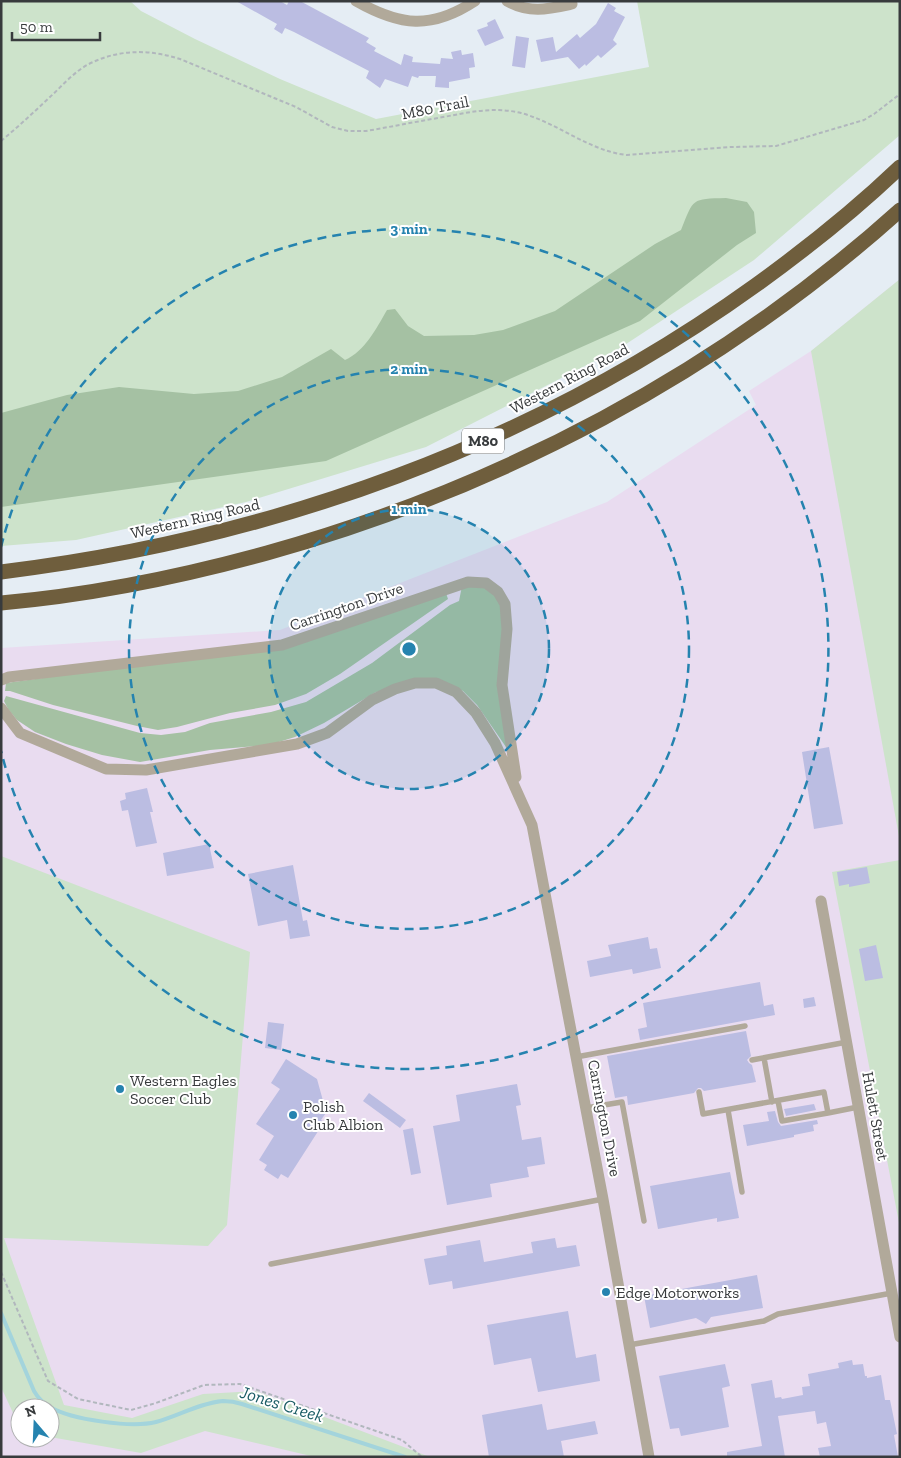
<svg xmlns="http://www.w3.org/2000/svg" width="901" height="1458" font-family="'Zilla Slab',serif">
  <rect width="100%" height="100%" fill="#e5edf4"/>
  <!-- industrial -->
  <path fill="#e9dcf0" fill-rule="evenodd" d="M900,279V1457H1V648L280,630L607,502L756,405L749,391L811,351ZM20,1408H50V1438H20Z"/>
  <!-- green -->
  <path fill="#cde3cb" d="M1,1H130L141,11L195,39L280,79L376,119L649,67L637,1H900V135L754,260L620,348L426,447L246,502L76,540L1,546Z
    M900,279V842L811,351Z
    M1,856L250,952L227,1225L208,1246L4,1238L64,1405L132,1418L203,1394L256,1391L430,1457H315L205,1431L141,1453L50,1437V1408H20V1428L1,1387Z
    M900,860V1228L832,872Z"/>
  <!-- forest -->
  <path fill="#a5c1a3" d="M726,198L747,202L754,212L756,233L737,245L640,321L326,461L1,507V413L67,395L119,387L194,394L238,391L282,377L331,349L345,360C365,351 376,329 387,310L395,309L408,326L424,336L474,335L503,330L555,311L655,244L681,230C694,198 691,199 726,198Z
    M486,583L505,604L506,747L477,705L463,691L447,683L376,692L324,723L295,737L269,745L210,750L140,762L102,755L66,744L35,732L17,720L8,709L4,701L6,696L140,733L161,735L185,732L210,723L271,712L306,702L372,663L450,605L459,601L462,586Z
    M445,590L448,599L340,674L306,694L275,705L230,713L177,727L158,730L137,726L53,705L10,691H5L6,683L255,649Z"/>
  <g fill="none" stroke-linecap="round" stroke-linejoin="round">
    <!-- stream -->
    <path stroke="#a3d4dc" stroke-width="4" d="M1,1313L34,1391C38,1398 43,1403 50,1407C72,1420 132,1428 156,1422C178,1416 200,1403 223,1401C229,1401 236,1402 242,1404L405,1457"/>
  </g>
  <!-- building -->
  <path fill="#bbbde2" d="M236,1H280L287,5L289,1H300L369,38L366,42L376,48L374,51L401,65L404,54L413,57L412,62L440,64L441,58L453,59L451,52L461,50L462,55L473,53L475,67L469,68L470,78L449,82V88L435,87L436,76H419L418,78L412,76L408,87L385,79L380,88L366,78L369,71L294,32L285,28L282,34L274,29L277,24Z
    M608,3L616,8L614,11L625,17L613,40L617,44L601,58L598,55L586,66L585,64L579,69L568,57L541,62L536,40L553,37L556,52L577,34L580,38L596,24Z
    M495,19L504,38L485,46L477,30L488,26L487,23Z
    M516,36L529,38L525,68L512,66Z
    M829,747L843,824L814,829L802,752Z
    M147,788L153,812H150L157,843L136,847L128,810L122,811L120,801L126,799L125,793Z
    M209,844L214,868L167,876L163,853Z
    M293,865L303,921L307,920L310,936L290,939L287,920L258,926L248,874Z
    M867,867L870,883L849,887V884L839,886L837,872Z
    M648,937L650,949L657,948L661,968L633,974L632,969L590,977L587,961L611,956L608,945Z
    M876,945L883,978L865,981L859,949Z
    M760,982L764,1006L773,1004L775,1015L640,1040L638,1029L647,1027L643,1003Z
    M814,997L816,1006L804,1008L803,999Z
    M268,1022L284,1024L281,1050L265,1048Z
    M746,1031L751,1056L747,1060L749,1063L752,1065L756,1082L704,1091L701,1088H698L694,1093L628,1105L627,1096L615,1098L607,1056Z
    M286,1059L317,1079L325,1108L328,1110L321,1120L324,1122L288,1178L281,1174L278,1179L264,1170L267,1165L259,1160L274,1136L256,1124L280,1089L271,1083Z
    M517,1084L521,1105L516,1106L522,1140L541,1137L545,1164L527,1167L529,1177L490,1184L492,1197L447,1205L433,1126L460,1121L456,1095Z
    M369,1093L406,1120L400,1128L363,1101Z
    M814,1104L816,1110L786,1116L784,1109Z
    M775,1111L778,1122L781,1126L817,1120L818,1124L813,1125L814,1131L794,1135V1137L747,1146L743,1125L769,1121L767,1112Z
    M413,1128L421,1173L411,1175L403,1130Z
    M730,1172L739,1218L717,1222V1218L658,1229L650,1186Z
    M555,1238L557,1248L576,1245L580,1266L453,1289L452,1281L429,1285L424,1259L447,1255L446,1246L480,1240L484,1262L533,1253L531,1242Z
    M757,1275L763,1308L711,1317L706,1324L696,1318L650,1328L644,1296Z
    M568,1311L576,1358L596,1354L600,1381L538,1392L531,1358L494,1365L487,1325Z
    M852,1360L853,1365L863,1364L865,1376H867V1378L881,1375L885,1400H890L897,1434L894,1435L898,1457H820L818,1448L831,1446L826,1422L817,1424L815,1411L778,1416L785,1457H727V1452L762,1446L751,1384L772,1380L775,1398L781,1397L782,1399L803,1395L802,1387L810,1386L808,1374L839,1368L838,1363Z
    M725,1364L730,1386L722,1388L729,1427L681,1436L679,1428L670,1429L659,1376Z
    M542,1404L547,1430L595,1421L598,1434L561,1441L564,1457H489L482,1415Z"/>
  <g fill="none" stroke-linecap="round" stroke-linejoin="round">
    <!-- path -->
    <path stroke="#b1b7bd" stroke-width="2" stroke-dasharray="4 2.5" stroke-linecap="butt" d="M1,141C18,127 34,112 50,97C62,86 73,73 87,65C117,49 149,49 180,59L296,107L332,127L348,131H366C390,127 414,122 438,118C466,113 492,106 521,113C558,123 589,151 627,155L731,147L776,146L864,120L874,114L900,94
      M1,1272L48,1381L78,1399L131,1410L156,1403L204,1385L240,1384L402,1440L422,1457"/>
    <!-- service -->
    <path stroke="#b1a99a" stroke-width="5.5" d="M576,1057L745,1026
      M764,1058L772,1102
      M752,1060L847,1042
      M699,1092L703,1114L824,1092L828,1113L858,1107
      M778,1101L782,1121L828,1113
      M586,1108L622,1102L644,1221
      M728,1110L742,1192
      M271,1264L603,1199
      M629,1345L764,1321L778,1314L892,1293"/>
    <!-- minor -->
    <path stroke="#b1a99a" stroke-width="11" d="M356,1C400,26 431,30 475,1
      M507,1C529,14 549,9 572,4
      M1,680L9,677L282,645L468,582L486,583L498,592L505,604L507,629L502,685L516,777
      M1,708L20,733L106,769L146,770L297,744L327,733L372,700L395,689L415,683H436L456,692L476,713L495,743L532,825L603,1199L649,1457
      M821,901L900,1337"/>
    <!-- motorway -->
    <path stroke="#6f5e3d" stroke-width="15" d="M1,572C272,539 534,445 756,285C806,249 855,210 900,167
      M1,603C91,595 180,577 267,553C500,488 719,373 900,210"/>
  </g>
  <!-- distance rings -->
  <circle cx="409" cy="649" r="140" fill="#2583af" fill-opacity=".12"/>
  <g fill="none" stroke="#2583af" stroke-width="2.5" stroke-dasharray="9 6">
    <circle cx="409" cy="649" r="140"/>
    <circle cx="409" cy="649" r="280"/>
    <path d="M1 547A420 420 0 1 1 1 751"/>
  </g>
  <!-- markers -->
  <g fill="#2583af" stroke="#fff" stroke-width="2">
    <circle cx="120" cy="1089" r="5"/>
    <circle cx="293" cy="1115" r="5"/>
    <circle cx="606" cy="1292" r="5"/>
  </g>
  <g text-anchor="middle" stroke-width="4" stroke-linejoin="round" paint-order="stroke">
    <!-- shield labels -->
    <rect fill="#fff" stroke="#747677" stroke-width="1" x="462" y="428.5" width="42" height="25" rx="4"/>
    <g font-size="15" font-weight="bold" fill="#383b3d">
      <text x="483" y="446">M80</text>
    </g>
    <!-- street labels -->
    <g font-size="16" fill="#383b3d" stroke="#fff">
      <text transform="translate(435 107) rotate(-11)" y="6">M80 Trail</text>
      <text transform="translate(569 378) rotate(-28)" y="6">Western Ring Road</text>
      <text transform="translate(195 518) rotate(-13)" y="6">Western Ring Road</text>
      <text transform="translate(346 606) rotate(-19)" y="6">Carrington Drive</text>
      <text transform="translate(876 1116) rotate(80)" y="6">Hulett Street</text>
      <text transform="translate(605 1118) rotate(79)" y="6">Carrington Drive</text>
    </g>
    <!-- poi labels -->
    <g font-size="16" fill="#383b3d" stroke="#fff" text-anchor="start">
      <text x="130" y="1086">Western Eagles<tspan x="130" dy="18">Soccer Club</tspan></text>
      <text x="303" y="1112">Polish<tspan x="303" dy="18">Club Albion</tspan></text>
      <text x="616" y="1298">Edge Motorworks</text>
    </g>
    <!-- water labels -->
    <g font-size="18" font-style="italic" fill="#1a5c65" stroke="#fff">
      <text transform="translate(282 1404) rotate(17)" y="6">Jones Creek</text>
    </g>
  </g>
  <circle cx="409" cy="649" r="8" fill="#2583af" stroke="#fff" stroke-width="2.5"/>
  <g font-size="15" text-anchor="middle" font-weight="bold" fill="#2583af" stroke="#fff" stroke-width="4" stroke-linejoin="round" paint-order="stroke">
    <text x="409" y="234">3 min</text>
    <text x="409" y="374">2 min</text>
    <text x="409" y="514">1 min</text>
  </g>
  <!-- border -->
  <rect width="901" height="1458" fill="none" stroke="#383b3d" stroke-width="5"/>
  <!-- north arrow -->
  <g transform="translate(35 1423) rotate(341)"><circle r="24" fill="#ffffff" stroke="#afb1b1"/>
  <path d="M0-4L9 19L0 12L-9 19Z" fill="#2583af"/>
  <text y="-8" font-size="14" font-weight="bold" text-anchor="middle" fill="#383b3d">N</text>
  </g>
  <!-- scale -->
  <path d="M12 32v8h88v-8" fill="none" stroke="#383b3d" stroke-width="2.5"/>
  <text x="20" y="32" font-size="15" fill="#383b3d" stroke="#ffffff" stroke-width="4" paint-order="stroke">50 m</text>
</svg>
